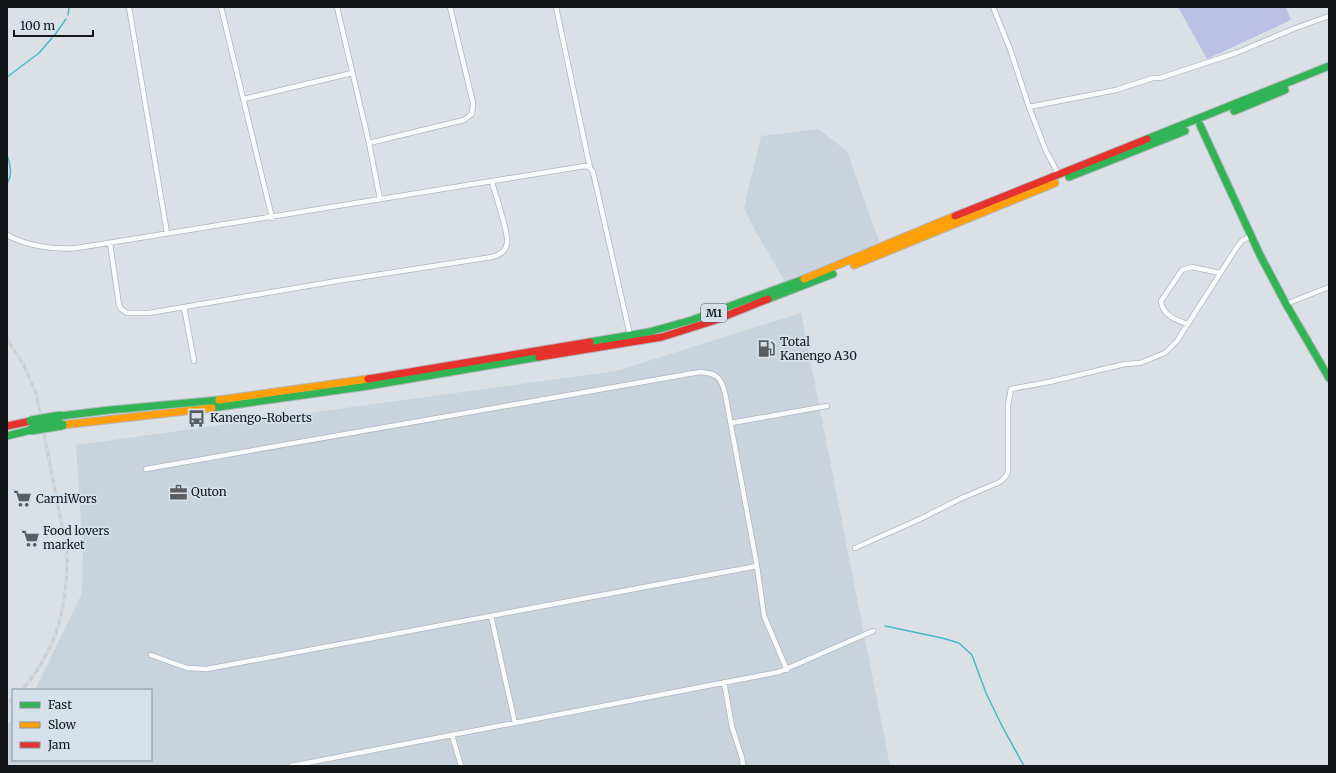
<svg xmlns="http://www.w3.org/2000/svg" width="1336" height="773" font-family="Merriweather,serif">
  <rect width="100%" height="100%" fill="#dae0e6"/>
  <!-- built -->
  <path fill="#c8d3de" d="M818,129L847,151L880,244L786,283L756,232L744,208L761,136Z
    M801,313L890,766H7V725L13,719V760H151V690H35L82,593L83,555L76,445L616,371Z"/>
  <!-- green -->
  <path fill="#bcc0e4" d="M1178,7H1286L1291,20L1207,59Z"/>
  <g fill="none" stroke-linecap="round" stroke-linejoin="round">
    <!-- stream -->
    <path stroke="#46bac9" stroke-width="1.5" d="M68,15L69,7
      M54,36L66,19
      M7,77L39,53L52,38
      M7,155C10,164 13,174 7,184
      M885,626L942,638L959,643L972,655L986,693L1002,726L1024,766"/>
    <defs>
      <path id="street" d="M129,7L167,233
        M221,7L272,218
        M337,7L369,143L380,199
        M556,7L590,168
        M993,7L1010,49L1029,107L1046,151L1059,175
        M244,99L352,73
        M1029,107L1116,90L1153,78H1160L1236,53L1293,29L1329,16
        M369,143L464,120L472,114L473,103L450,7
        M7,235C27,246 54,250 77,248L585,166L590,168L593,172L630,335
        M110,243L119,305L121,309L127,313H149L337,281L492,257C500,255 506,251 507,243C509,233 495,194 492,182
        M1286,304L1329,287
        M184,307L194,361
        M1187,324C1176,320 1162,315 1161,301L1182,270L1192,267L1220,273
        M731,423L827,406
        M146,469L700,372C716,373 721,377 725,393L757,566L764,616L787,670
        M855,548L920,519L962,498L1000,482L1006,476L1008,472V405L1011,389L1049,382L1125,364L1140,363L1165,353L1177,341L1237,247L1242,241L1250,236
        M491,616L515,723
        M151,655L187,668L207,669L757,566
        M724,682L732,727L742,758L743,766
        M452,735L461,766
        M291,766L779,672L873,631"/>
      <path id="fast" d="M1234,111L1285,90
        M1200,125L1260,255L1286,304L1329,378
        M1147,139L1329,66
        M1069,177L1185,131
        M768,299L833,274
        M590,342L649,332L692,320L804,279
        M212,408L368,386L539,357
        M60,416L110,410L219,400
        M7,436L31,430"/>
      <path id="slow" d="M854,265L1055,183
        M804,279L955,216
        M219,400L368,379
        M62,425L212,408"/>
      <path id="jam" d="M955,216L1147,139
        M539,357L662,337L713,321L768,299
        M368,379L590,342
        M7,426L31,421"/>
    </defs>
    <!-- street casing -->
    <use href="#street" stroke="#b1b6ba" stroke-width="6"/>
    <!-- fast casing -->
    <use href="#fast" stroke="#b1b6ba" stroke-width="9"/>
    <!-- slow casing -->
    <use href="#slow" stroke="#b1b6ba" stroke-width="9"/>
    <!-- jam casing -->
    <use href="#jam" stroke="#b1b6ba" stroke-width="9"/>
    <!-- street -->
    <use href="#street" stroke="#f9fafb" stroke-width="4.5"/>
    <!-- fast -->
    <use href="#fast" stroke="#30b455" stroke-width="7"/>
    <!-- slow -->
    <use href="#slow" stroke="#ff9f0a" stroke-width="7"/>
    <!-- jam -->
    <use href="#jam" stroke="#e5322d" stroke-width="7"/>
    <defs>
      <path id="rail" d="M7,339L23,364L36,393L67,552C68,606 58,648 22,690
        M7,704L13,699"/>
    </defs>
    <!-- rail casing -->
    <use href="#rail" stroke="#cccdcf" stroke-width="3"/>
    <!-- rail -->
    <use href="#rail" stroke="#d6e0ea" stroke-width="1.5" stroke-dasharray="4.5" stroke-linecap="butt"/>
    <defs>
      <path id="fast-bridge" d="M31,421L60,416
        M31,430L62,425"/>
    </defs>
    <!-- fast-bridge casing -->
    <use href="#fast-bridge" stroke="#babdc0" stroke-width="11" stroke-linecap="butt"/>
    <!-- fast-bridge -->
    <use href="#fast-bridge" stroke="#30b455" stroke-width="9"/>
  </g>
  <!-- icons -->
  <defs>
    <symbol id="fuel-bare" viewBox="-9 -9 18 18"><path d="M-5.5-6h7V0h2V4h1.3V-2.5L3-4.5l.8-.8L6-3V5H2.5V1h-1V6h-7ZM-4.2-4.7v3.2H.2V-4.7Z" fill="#595d61" stroke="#d6e0ea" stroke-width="2.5" paint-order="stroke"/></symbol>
    <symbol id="bus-bare" viewBox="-9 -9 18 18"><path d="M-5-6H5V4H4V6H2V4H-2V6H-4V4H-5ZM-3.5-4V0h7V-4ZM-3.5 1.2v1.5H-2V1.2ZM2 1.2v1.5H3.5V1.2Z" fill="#595d61" stroke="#d6e0ea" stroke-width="2.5" paint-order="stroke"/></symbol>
    <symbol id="office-bare" viewBox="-9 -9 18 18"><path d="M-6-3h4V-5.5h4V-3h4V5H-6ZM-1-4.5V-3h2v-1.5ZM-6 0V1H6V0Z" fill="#595d61" stroke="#d6e0ea" stroke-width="2.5" paint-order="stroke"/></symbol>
    <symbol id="supermarket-bare" viewBox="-9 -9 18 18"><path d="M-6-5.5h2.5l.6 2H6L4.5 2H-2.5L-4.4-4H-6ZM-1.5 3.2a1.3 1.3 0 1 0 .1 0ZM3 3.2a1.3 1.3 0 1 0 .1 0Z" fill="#595d61" stroke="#d6e0ea" stroke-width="2.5" paint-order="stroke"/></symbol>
  </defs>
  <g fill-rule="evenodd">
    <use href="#fuel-bare" x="754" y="336" width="25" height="25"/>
    <use href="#bus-bare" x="184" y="406" width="25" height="25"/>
    <use href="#office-bare" x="166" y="480" width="25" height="25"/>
    <use href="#supermarket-bare" x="10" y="486" width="25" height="25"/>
    <use href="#supermarket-bare" x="18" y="526" width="25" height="25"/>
  </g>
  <g text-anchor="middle" stroke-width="3.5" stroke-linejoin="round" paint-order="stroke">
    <!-- shield labels -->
    <rect fill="#d6e0ea" stroke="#4e5358" stroke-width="1" x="701" y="304" width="26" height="18" rx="3"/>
    <g font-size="11" font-weight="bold" fill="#14171a">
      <text x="714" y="317">M1</text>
    </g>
    <!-- poi labels -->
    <g font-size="12" fill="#14171a" stroke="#d6e0ea" text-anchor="start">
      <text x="780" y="346">Total<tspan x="780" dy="14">Kanengo A30</tspan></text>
      <text x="210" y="422">Kanengo-Roberts</text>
      <text x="191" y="496">Quton</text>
      <text x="36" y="503">CarniWors</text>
      <text x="43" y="535">Food lovers<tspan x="43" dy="14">market</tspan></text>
    </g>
  </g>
  <!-- border -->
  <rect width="1336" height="773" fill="none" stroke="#14171a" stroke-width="16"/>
  <!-- legend -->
  <rect x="12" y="689" width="140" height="72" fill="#d6e0ea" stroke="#889097"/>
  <rect x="20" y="702" width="20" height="6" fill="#30b455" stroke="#889097"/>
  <text x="48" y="709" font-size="12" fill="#14171a">Fast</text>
  <rect x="20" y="722" width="20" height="6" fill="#ff9f0a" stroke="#889097"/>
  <text x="48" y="729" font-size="12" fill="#14171a">Slow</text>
  <rect x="20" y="742" width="20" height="6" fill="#e5322d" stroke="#889097"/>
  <text x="48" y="749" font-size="12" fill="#14171a">Jam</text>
  <!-- scale -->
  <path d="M14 30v6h79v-6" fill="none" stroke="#14171a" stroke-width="2"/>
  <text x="20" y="30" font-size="12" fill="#14171a" stroke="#d6e0ea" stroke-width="3" paint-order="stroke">100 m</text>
</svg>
